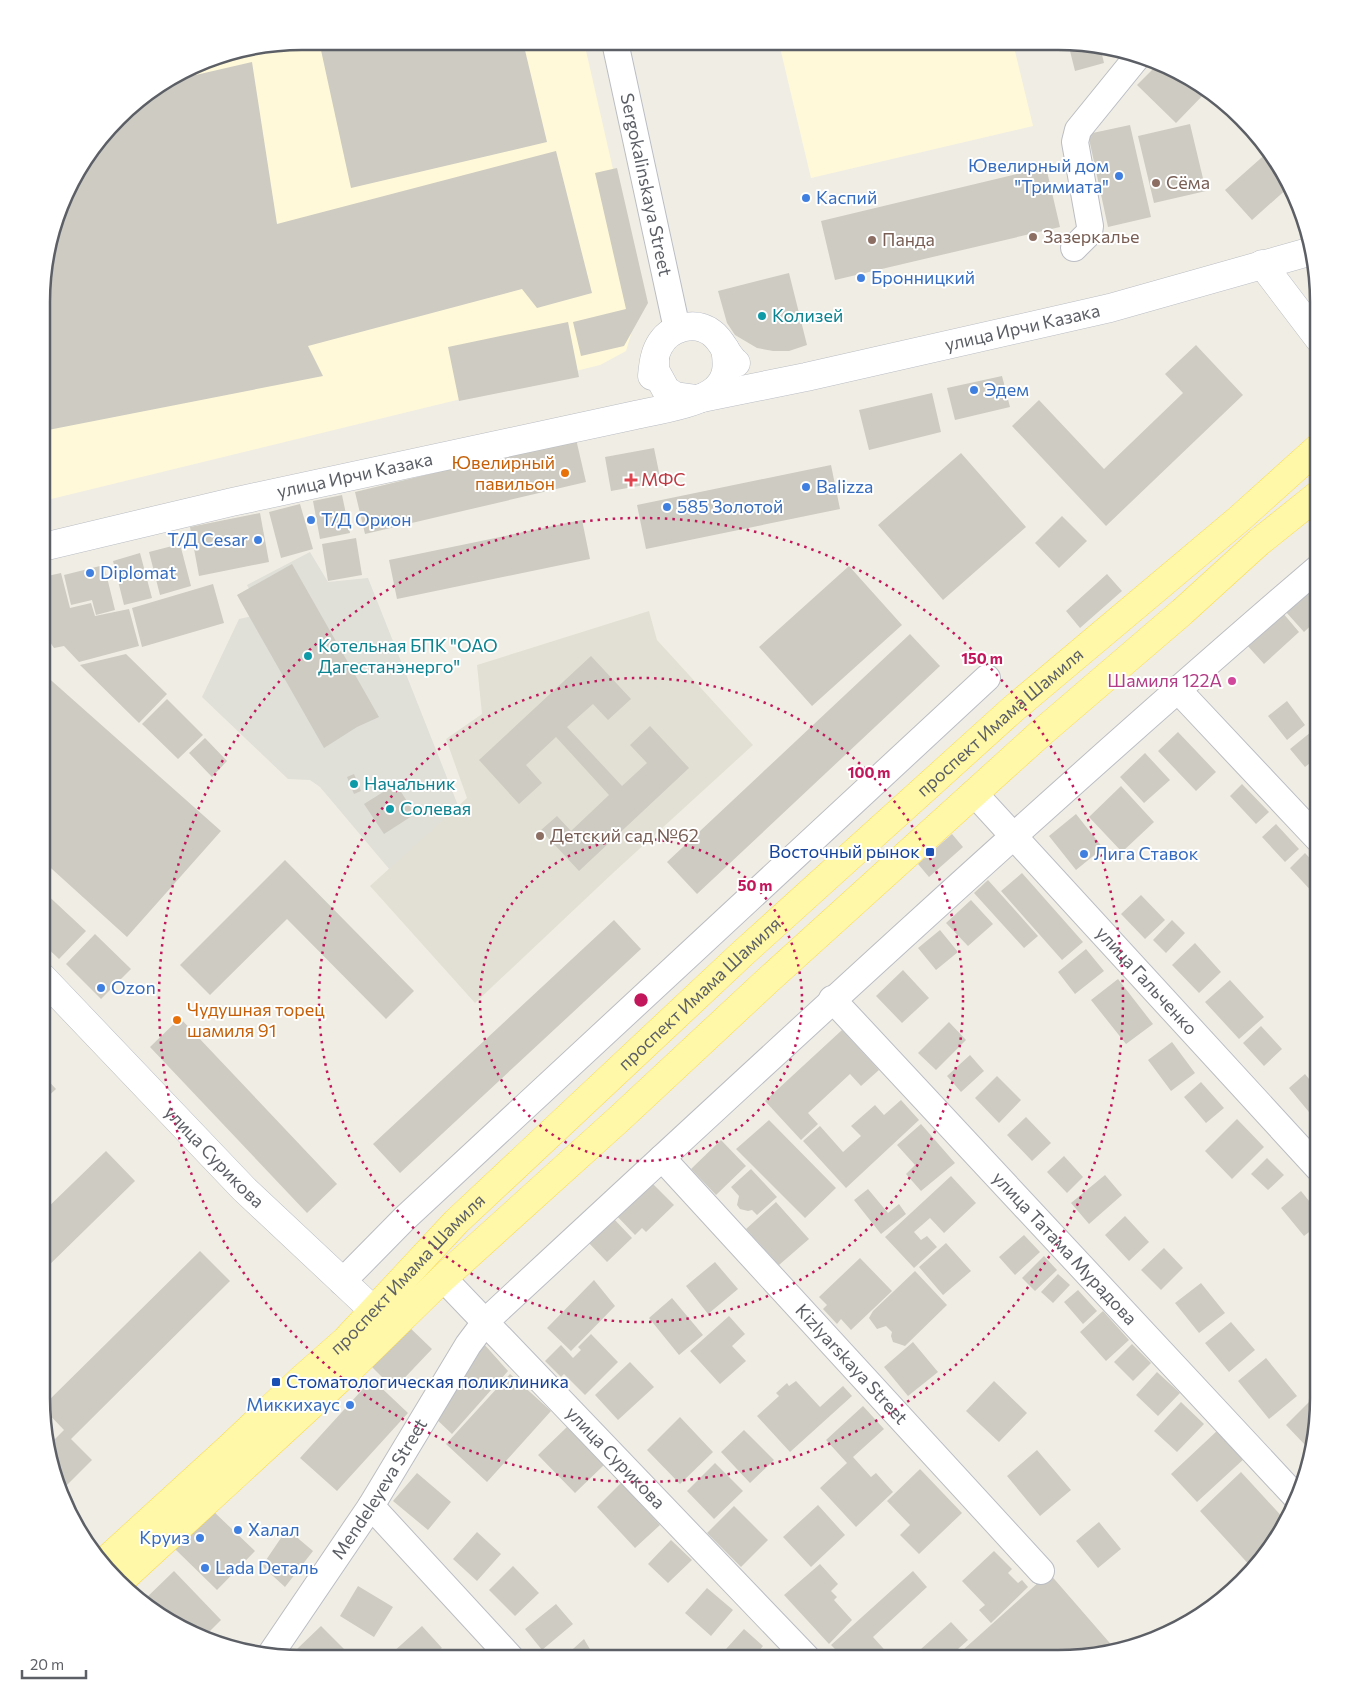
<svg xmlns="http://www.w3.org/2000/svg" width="1360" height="1700" font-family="Commissioner,sans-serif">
  <rect width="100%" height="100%" fill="#f0eee4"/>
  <!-- commercial -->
  <path fill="#fff9d9" d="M302,41L584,42L642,297L626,351L600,365L43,501L44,268L76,172L130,106L218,55Z
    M779,43H1013L1033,126L811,178Z"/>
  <!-- industrial -->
  <path fill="#e0dfd8" d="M310,552L328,582L368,578L461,813L390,870L320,787L310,780L288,779L202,697L239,619L262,614L247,585Z"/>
  <!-- education -->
  <path fill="#e2e0d4" d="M649,611L657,640L753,745L613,873L475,1003L370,886L467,798L446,739L482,714L477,665Z"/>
  <!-- building -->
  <path fill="#cdcbc2" d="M319,41L523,42L547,142L351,188Z
    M1068,43L1100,46L1104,63L1075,71Z
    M252,62L277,224L556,151L592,293L537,308L522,289L308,346L323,376L43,431L44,268L76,172L130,106L174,80Z
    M1160,62L1208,90L1176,123L1137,85Z
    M1190,124L1206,191L1154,203L1138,136Z
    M1130,125L1151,217L1108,227L1088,134Z
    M1269,151L1284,172L1290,186L1252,220L1225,190Z
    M1046,167L1060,227L835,280L821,221Z
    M617,168L648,303L624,346L581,356L573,322L626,309L595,173Z
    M789,273L807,345L789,351H773L757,348L735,335L727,323L718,291Z
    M1315,274L1319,302V303L1308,276Z
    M568,322L579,377L459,401L448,347Z
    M1196,345L1243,395L1106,526L1012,426L1039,400L1104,469L1183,393L1165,374Z
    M1002,376L1010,407L955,420L947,388Z
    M932,393L941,432L869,450L859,410Z
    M576,439L586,482L365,534L355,492Z
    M654,448L661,482L611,491L605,457Z
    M961,453L1026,527L943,600L878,525Z
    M831,465L840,509L646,549L637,505Z
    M342,495L350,533L320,539L313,501Z
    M300,504L313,549L281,558L269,512Z
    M260,513L269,562L199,576L190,527Z
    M1062,516L1087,541L1059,568L1035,543Z
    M582,520L590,559L397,599L389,560Z
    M356,538L362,575L328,581L322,544Z
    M180,544L191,586L160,595L149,552Z
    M140,553L152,598L124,605L113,561Z
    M292,564L379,717L357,727L324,748L237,595Z
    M104,565L115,610L96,615L92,600L71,605L64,575Z
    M849,566L902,625L812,706L759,647Z
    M61,573L70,608L91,603L95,616L129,609L139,646L79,662L64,646L54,648L48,639L43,642V577Z
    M1107,574L1122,591L1080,628L1066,611Z
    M213,584L224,623L142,647L132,608Z
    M1311,589L1319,597V618L1304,632L1286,612Z
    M1282,612L1299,632L1264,664L1246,644Z
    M910,634L940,666L697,894L667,862Z
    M126,654L167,694L139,723L80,665Z
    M591,656L631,699L608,720L593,704L567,727L622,786L647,763L630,745L650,726L689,768L579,871L541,830L557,816L571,831L609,795L556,737L526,765L542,783L519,804L479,760Z
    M44,674L221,831L127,937L42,860Z
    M167,699L203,735L178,759L142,724Z
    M1287,701L1305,725L1287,740L1268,716Z
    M1178,732L1216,772L1196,791L1158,751Z
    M1311,732L1319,741V756L1305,767L1290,749Z
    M205,738L227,761L212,777L189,753Z
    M1145,753L1170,780L1144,803L1120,777Z
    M1319,768L1318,781V786L1310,777Z
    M354,774L361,791L354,794L347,777Z
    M396,784L415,814L384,834L364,804Z
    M1242,784L1269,812L1256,824L1230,796Z
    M1121,786L1154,822L1122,852L1089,817Z
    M1076,814L1103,848L1076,870L1049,836Z
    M1276,824L1299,849L1285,862L1262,837Z
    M952,834L963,847L929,877L918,864Z
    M1305,853L1318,867V891L1315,895L1290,868Z
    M285,860L414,991L386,1019L287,919L210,995L180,965Z
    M1022,873L1083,942L1062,960L1001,891Z
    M988,880L1038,936L1024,948L974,893Z
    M42,890L86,931L59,959L42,943Z
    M1141,895L1165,920L1145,939L1121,914Z
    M971,900L993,924L968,946L946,923Z
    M614,920L641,949L400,1173L373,1144Z
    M1172,920L1185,933L1166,953L1153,940Z
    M940,930L958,952L936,970L918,948Z
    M95,934L131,969L101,999L66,964Z
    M1195,943L1221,972L1199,993L1172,965Z
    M1086,949L1104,971L1075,994L1058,972Z
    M903,970L929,998L902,1023L876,996Z
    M1118,979L1153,1024L1126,1044L1091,1000Z
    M1230,980L1264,1017L1239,1039L1205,1002Z
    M180,1018L337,1184L307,1213L150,1047Z
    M949,1022L966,1040L936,1070L918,1053Z
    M1261,1026L1282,1049L1264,1066L1243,1043Z
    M842,1030L879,1070L861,1086L850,1074L808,1113L818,1124L801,1140L765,1101Z
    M1172,1042L1195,1073L1171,1091L1148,1060Z
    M970,1055L984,1071L961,1092L947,1076Z
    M42,1074L56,1089L42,1102Z
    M1305,1074L1318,1090V1104L1309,1112L1289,1088Z
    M997,1076L1021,1100L999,1123L975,1098Z
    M1201,1082L1224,1108L1206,1123L1184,1097Z
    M901,1100L919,1120L846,1188L803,1141L820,1126L843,1152L861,1136L851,1126L875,1105L884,1115Z
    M1026,1117L1051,1143L1032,1161L1007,1135Z
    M1237,1119L1264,1147L1232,1179L1205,1151Z
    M769,1120L836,1188L805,1218L736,1149Z
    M921,1124L955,1163L921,1191L906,1174L915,1165L897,1145Z
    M721,1140L746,1166L716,1195L691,1169Z
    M106,1151L135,1181L42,1272V1213Z
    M1064,1156L1083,1177L1067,1193L1047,1172Z
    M1267,1158L1284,1175L1268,1190L1251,1174Z
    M751,1169L777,1197L757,1215L752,1210L748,1211L740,1209L737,1205L739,1196L731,1187Z
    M1105,1175L1122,1195L1089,1224L1071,1203Z
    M951,1176L976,1203L944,1233L930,1218L914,1232L921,1240L927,1236L937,1247L914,1268L885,1237Z
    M649,1180L674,1205L646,1232L642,1228L635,1235L615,1214Z
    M868,1189L888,1213L899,1204L906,1214L881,1234L854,1200Z
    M1301,1191L1318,1212V1225L1304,1236L1281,1208Z
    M776,1202L809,1239L779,1265L746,1229Z
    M1125,1216L1149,1242L1129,1261L1105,1235Z
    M613,1218L632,1238L607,1262L588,1242Z
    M1024,1235L1040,1252L1015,1275L999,1257Z
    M946,1243L971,1271L943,1295L919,1267Z
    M1164,1248L1183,1268L1161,1290L1141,1270Z
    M200,1251L230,1281L71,1439L92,1460L61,1491L50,1466L48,1446L64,1430L42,1407Z
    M1044,1256L1057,1270L1035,1291L1022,1278Z
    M860,1258L892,1291L851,1330L841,1319L837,1324L823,1309L827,1305L819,1297Z
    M715,1262L738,1289L708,1314L686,1286Z
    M915,1271L947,1305L905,1346L893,1342L891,1336L892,1332L886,1326L877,1329L869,1318L873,1311Z
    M1058,1274L1070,1285L1053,1303L1041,1292Z
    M594,1280L615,1306L571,1351L547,1328Z
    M1201,1283L1225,1313L1199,1333L1175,1303Z
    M1078,1290L1097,1311L1083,1324L1064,1302Z
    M672,1298L703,1335L679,1355L649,1318Z
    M1103,1311L1129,1340L1106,1361L1080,1332Z
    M729,1316L745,1334L732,1346L746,1361L720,1384L690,1351Z
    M1231,1322L1255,1350L1229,1372L1205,1343Z
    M407,1325L432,1349L394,1389L369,1364Z
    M591,1334L618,1362L585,1395L564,1374L561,1377L545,1361L561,1345L573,1358L581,1350L578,1347Z
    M913,1342L938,1372L908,1396L884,1367Z
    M483,1343L508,1371L452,1434L432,1415Z
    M1132,1344L1151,1363L1133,1381L1114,1362Z
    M1266,1358L1297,1396L1269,1419L1238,1381Z
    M630,1362L654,1387L618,1420L595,1395Z
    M1157,1372L1180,1393L1158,1416L1136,1395Z
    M510,1374L551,1411L487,1482L446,1444Z
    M372,1379L408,1413L337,1491L300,1458Z
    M796,1381L820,1407L843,1386L852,1396L790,1452L757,1416L779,1396L776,1393L787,1383L789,1386Z
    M994,1381L1027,1413L999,1442L966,1411Z
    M1318,1393V1415L1313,1441L1307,1447L1286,1425Z
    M1181,1402L1204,1424L1177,1452L1154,1431Z
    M863,1406L884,1429L853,1457L871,1477L876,1473L893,1492L856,1527L820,1488L847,1463L826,1440Z
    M680,1417L713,1452L680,1484L647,1450Z
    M567,1427L604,1465L575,1493L538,1455Z
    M744,1430L774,1460L750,1483L721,1452Z
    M1218,1430L1245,1458L1197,1502L1171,1474Z
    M1037,1450L1071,1490L1040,1516L1007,1476Z
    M715,1463L743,1491L714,1519L687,1491Z
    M920,1469L962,1513L919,1554L900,1535L910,1525L887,1501Z
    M1241,1472L1286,1521L1275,1543L1253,1569L1200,1511Z
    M417,1473L451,1502L428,1530L393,1501Z
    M621,1483L660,1525L635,1548L597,1507Z
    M818,1505L845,1535L811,1567L783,1537Z
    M734,1506L768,1540L741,1567L707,1533Z
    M212,1510L255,1551L217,1590L175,1549Z
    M1099,1522L1121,1549L1098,1568L1076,1541Z
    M287,1529L313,1551L285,1587L262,1566Z
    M477,1532L501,1554L477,1581L453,1559Z
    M671,1540L692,1560L668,1583L648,1564Z
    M994,1551L1012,1569L1008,1573L1018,1583L1022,1580L1028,1587L991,1623L979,1610L985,1605L962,1581Z
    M820,1564L838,1584L831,1591L837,1597L834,1600L852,1620L829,1644L784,1595Z
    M513,1566L539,1593L515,1616L489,1590Z
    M174,1571L221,1620L203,1638L157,1615L142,1602Z
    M913,1571L927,1587L873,1637L892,1658H844L831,1645Z
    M1049,1573L1115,1649L1113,1652L1075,1658H954Z
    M358,1586L393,1607L374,1637L340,1616Z
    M707,1588L733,1610L711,1636L685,1613Z
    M556,1604L573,1624L542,1650L525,1629Z
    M951,1622L968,1640L948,1658H911Z
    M321,1626L349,1654L345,1658H305L297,1649Z
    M422,1626L442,1648L431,1658H397L392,1653Z
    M744,1629L763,1646L753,1658H718Z
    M584,1639L595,1658H563Z"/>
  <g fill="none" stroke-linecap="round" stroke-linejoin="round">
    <defs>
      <g id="minor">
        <path id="s1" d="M615,42L677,329"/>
        <path d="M1074,248L1089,233L1090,226L1075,142L1078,130L1138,56"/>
        <path d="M1177,689L1318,839"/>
        <path id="s2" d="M974,793L1318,1168"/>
        <path id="s3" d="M832,999L1297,1498"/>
        <path id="s4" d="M662,1158L1041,1571"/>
        <path id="s5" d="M443,1278L807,1658"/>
        <path d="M342,1282L404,1219L987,678"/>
        <path d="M371,1506L511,1658"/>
        <path id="s6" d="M270,1655L371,1506L468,1345L486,1321C761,1066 1035,811 1319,567"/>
      </g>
      <g id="secondary">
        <path d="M1262,264L1319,339"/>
        <path id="s7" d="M655,359V370L666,390L675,396L697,399L806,377L1110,308L1312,251"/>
        <path d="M652,376C653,366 654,355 659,346C669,327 695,320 712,333C723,341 726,355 736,363"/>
        <path id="s8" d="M43,547L232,502L631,416C653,411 701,404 716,389C728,378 728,364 725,349"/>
        <path id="s9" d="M42,977L244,1189L390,1326"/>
      </g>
      <g id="primary">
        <path id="s10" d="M103,1563L229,1448L303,1378L346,1340L456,1222L743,953L1013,709L1239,519L1319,447"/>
        <path d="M118,1583L347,1372L443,1278L620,1118L767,981L1042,732L1182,612L1259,542L1319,494"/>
      </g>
    </defs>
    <!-- minor casing -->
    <use href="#minor" stroke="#bbbdc4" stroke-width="28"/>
    <!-- secondary casing -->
    <use href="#secondary" stroke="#b9bcc3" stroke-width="29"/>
    <!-- primary casing -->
    <use href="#primary" stroke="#fdda4f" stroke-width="29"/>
    <!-- minor -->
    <use href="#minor" stroke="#fff" stroke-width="26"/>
    <!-- secondary -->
    <use href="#secondary" stroke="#fff" stroke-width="28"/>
    <!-- primary -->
    <use href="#primary" stroke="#fff8a9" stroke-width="28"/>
  </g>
  <!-- distance rings -->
  <g fill="none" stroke="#c2185b" stroke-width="2.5" stroke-dasharray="2.5 5">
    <circle cx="641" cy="1000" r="161"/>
    <circle cx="641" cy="1000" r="322"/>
    <circle cx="641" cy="1000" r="482"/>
  </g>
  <!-- markers -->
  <g fill="#3f7fe0" stroke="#fff" stroke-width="2">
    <circle cx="1119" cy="176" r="5"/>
    <circle cx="806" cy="198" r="5"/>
    <circle cx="861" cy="278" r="5"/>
    <circle cx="974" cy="390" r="5"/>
    <circle cx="806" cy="487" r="5"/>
    <circle cx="667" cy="507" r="5"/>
    <circle cx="311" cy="520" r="5"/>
    <circle cx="258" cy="540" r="5"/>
    <circle cx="90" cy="573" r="5"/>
    <circle cx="1084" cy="854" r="5"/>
    <circle cx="101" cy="988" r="5"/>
    <circle cx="350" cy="1405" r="5"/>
    <circle cx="238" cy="1530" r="5"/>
    <circle cx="200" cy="1538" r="5"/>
    <circle cx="205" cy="1568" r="5"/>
  </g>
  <g fill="#8d6e63" stroke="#fff" stroke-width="2">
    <circle cx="1156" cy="183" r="5"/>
    <circle cx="1033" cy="237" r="5"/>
    <circle cx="872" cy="240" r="5"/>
    <circle cx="540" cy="836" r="5"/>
  </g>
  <g fill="#0f9aa8" stroke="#fff" stroke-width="2">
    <circle cx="762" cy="316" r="5"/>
    <circle cx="308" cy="656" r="5"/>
    <circle cx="354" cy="784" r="5"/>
    <circle cx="390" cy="809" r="5"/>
  </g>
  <g fill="#e8710a" stroke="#fff" stroke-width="2">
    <circle cx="565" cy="473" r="5"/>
    <circle cx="177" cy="1020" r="5"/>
  </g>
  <path fill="#e0444e" stroke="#fff" stroke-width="2" d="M628.5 472.5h5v5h5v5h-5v5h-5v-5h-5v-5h5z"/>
  <circle fill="#d1479c" stroke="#fff" stroke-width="2" cx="1232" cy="681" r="5"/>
  <g fill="#1a4fb4" stroke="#fff" stroke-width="2">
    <rect x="925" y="847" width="10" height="10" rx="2.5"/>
    <rect x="271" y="1377" width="10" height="10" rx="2.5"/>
  </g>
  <g text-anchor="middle" stroke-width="4" stroke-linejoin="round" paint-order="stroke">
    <!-- shop labels -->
    <g font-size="18" fill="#366cbe" stroke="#fff" text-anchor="start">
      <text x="1109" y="172" text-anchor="end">Ювелирный дом<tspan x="1109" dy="21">"Тримиата"</tspan></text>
      <text x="816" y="204">Каспий</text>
      <text x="871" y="284">Бронницкий</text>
      <text x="984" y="396">Эдем</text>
      <text x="816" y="493">Balizza</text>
      <text x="677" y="513">585 Золотой</text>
      <text x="321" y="526">Т/Д Орион</text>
      <text x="248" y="546" text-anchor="end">Т/Д Cesar</text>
      <text x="100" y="579">Diplomat</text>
      <text x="1094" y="860">Лига Ставок</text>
      <text x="111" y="994">Ozon</text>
      <text x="340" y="1411" text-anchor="end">Миккихаус</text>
      <text x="248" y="1536">Халал</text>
      <text x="190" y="1544" text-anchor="end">Круиз</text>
      <text x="215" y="1574">Lada Dеталь</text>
    </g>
    <!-- education labels -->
    <g font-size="18" fill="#785e54" stroke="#fff" text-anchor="start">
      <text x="1166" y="189">Сёма</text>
      <text x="1043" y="243">Зазеркалье</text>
      <text x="882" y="246">Панда</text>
      <text x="550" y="842">Детский сад №62</text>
    </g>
    <!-- street labels -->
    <g font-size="18" fill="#5c5f66" stroke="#fff">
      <text dy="6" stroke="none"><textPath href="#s1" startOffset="146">Sergokalinskaya Street</textPath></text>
      <text dy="6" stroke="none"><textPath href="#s7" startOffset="400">улица Ирчи Казака</textPath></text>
      <text dy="6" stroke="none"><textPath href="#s8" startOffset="320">улица Ирчи Казака</textPath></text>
      <text dy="6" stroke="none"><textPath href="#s10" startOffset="1230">проспект Имама Шамиля</textPath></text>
      <text dy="6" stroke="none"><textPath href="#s2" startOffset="255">улица Гальченко</textPath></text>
      <text dy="6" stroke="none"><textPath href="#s10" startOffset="825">проспект Имама Шамиля</textPath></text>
      <text dy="6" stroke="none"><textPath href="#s9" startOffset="249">улица Сурикова</textPath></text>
      <text dy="6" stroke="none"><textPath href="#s3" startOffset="341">улица Татама Мурадова</textPath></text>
      <text dy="6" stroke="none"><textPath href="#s10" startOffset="420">проспект Имама Шамиля</textPath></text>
      <text dy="6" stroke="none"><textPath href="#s4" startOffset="280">Kizlyarskaya Street</textPath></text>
      <text dy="6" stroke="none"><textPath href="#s5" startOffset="249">улица Сурикова</textPath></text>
      <text dy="6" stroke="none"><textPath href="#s6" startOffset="199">Mendeleyeva Street</textPath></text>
    </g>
    <!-- culture labels -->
    <g font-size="18" fill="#0d838f" stroke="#fff" text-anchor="start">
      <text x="772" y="322">Колизей</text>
      <text x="318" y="652">Котельная БПК "ОАО<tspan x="318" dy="21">Дагестанэнерго"</tspan></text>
      <text x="364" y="790">Начальник</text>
      <text x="400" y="815">Солевая</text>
    </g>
    <!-- food labels -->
    <g font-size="18" fill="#c56008" stroke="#fff" text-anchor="end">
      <text x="555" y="469">Ювелирный<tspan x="555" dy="21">павильон</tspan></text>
      <text x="187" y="1016" text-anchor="start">Чудушная торец<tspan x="187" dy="21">шамиля 91</tspan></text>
    </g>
    <!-- health labels -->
    <g font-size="18" fill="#be3a42" stroke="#fff" text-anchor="start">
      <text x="641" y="486">МФС</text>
    </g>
    <!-- hotel labels -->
    <g font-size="18" fill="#b23c85" stroke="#fff" text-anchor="end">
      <text x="1222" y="687">Шамиля 122А</text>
    </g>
    <!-- transit labels -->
    <g font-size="18" fill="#164399" stroke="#fff" text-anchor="end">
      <text x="920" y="858">Восточный рынок</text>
      <text x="286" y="1388" text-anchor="start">Стоматологическая поликлиника</text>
    </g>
  </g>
  <!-- crop -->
  <path d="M0 0H1360V1700H0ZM302 50H1058A252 252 0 0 1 1310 302V1398A252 252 0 0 1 1058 1650H302A252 252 0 0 1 50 1398V302A252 252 0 0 1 302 50Z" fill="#fff" fill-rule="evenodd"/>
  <path fill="none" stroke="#5c5f66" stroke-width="2.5" d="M302 50H1058A252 252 0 0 1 1310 302V1398A252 252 0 0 1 1058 1650H302A252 252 0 0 1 50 1398V302A252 252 0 0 1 302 50Z"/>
  <circle cx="641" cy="1000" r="8" fill="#c2185b" stroke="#fff" stroke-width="2.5"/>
  <g font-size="15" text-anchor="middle" font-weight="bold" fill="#c2185b" stroke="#fff" stroke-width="4" stroke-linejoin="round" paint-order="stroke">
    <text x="982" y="664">150 m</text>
    <text x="869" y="778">100 m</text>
    <text x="755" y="891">50 m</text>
  </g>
  <!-- scale -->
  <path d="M22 1670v8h64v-8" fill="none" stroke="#5c5f66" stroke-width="2.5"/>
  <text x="30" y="1670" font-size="15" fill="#5c5f66" stroke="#ffffff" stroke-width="4" paint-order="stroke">20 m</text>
</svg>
